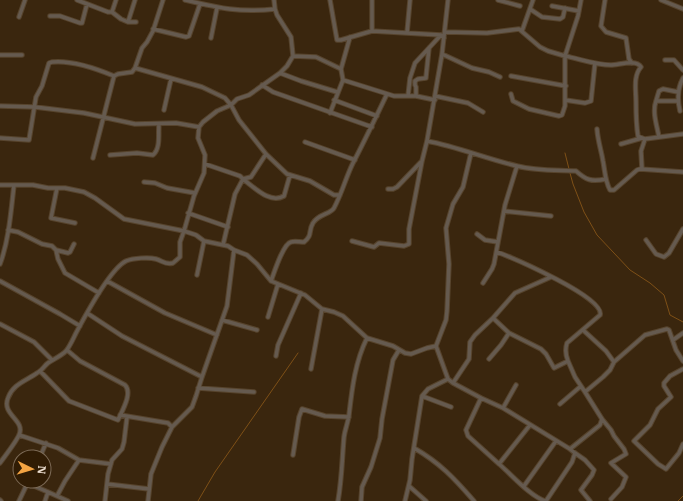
<svg xmlns="http://www.w3.org/2000/svg" width="683" height="501" font-family="'IBM Plex Serif',serif">
  <rect width="100%" height="100%" fill="#3a260e"/>
  <g fill="none" stroke-linecap="round" stroke-linejoin="round">
    <!-- stream -->
    <path stroke="#7e5017" stroke-width="1" d="M565,153L569,169
      M570,173L573,184L584,212L597,235L630,270L650,283L664,295L670,315L683,322
      M198,501L215,472L298,353
      M678,501L683,496"/>
    <defs>
      <path id="street" d="M77,0L108,12H112L121,19L128,22
        M135,0L128,22H136
        M185,0C219,8 240,13 275,9
        M330,0L337,40H341L372,31L441,35L444,38
        M498,0L520,6
        M581,0L578,16L565,56C580,59 596,65 611,65C619,65 636,59 641,67C633,76 636,90 636,101C636,113 636,124 638,136L642,138
        M605,0L601,26L606,32L626,38L629,59L632,63
        M661,0L683,9
        M552,6L579,11
        M530,9L542,17L560,19L563,17L565,8
        M112,12L116,0
        M50,16H60L80,23H82L87,4
        M19,17L25,0
        M153,29L186,37L189,36L200,4
        M372,31V0
        M522,31L533,0
        M445,32L487,33L519,29L540,47L548,51L565,56V106L562,115L559,116L529,109L513,101L511,94
        M407,33L410,0
        M211,38L217,8
        M442,54L472,68L489,72L500,77
        M0,55H22
        M293,56L316,57L341,69
        M665,60H674L683,70
        M135,68L142,48L147,42L153,31L163,0
        M280,73L301,81L337,92
        M511,76L566,86
        M343,80L394,96H416L435,100
        M262,85L273,92L372,127
        M408,96L410,78L415,63L441,35
        M416,96V87L415,85V81L418,79L426,78V77L429,48
        M435,96L468,103L483,112
        M334,100L377,116
        M565,100L585,103L591,101L595,63
        M656,101L659,91L663,89L678,92
        M0,106L35,107L84,113L135,124L176,123L199,127
        M164,110L171,79
        M680,111C677,99 677,89 683,78
        M330,113L343,80L341,69L350,37
        M597,129C598,142 601,149 603,161C605,171 605,181 610,190H614L637,170L640,169L683,172
        M659,137C657,126 652,112 656,101H678
        M0,138L29,140L36,97L42,86L49,63L52,62C72,60 95,68 114,76
        M427,141C458,147 487,159 517,166C537,171 556,170 576,171C586,180 591,182 606,179
        M305,142L355,160
        M621,144L642,138L645,139L683,134
        M110,155L137,153L153,155C161,148 158,134 159,124
        M93,158L114,76L118,74L132,72L135,68L202,87L225,98L231,105L239,120L266,154L287,174L310,181L334,195H340
        M205,164L240,176L243,179
        M642,169L641,151L645,139
        M244,180C255,188 270,204 284,196L290,175
        M144,182L155,183L167,188L195,193
        M0,185H33L48,188H65L84,192L95,198L124,219L184,231L194,196L204,173L205,155L198,138L199,127L203,122L217,111L231,105L237,99L249,95L280,73L287,66L293,56L291,37L277,15L275,9L274,0
        M57,188L51,218L75,223
        M388,189H393L397,187L421,162
        M504,211L551,216
        M188,213L228,227
        M8,230L18,232L42,244L52,246L56,250L68,253L70,252L74,244
        M477,234L485,240L498,242
        M646,240L656,254L664,257L669,253L683,229
        M352,241L374,247L379,243L404,246L409,244V229L422,161L427,141L442,54L448,0
        M223,245L235,194L243,179L251,177L266,154
        M56,250L58,259L65,273L99,293
        M0,264C9,240 11,211 14,185
        M197,275L204,241
        M0,281L60,314L80,326
        M107,281L165,313L217,335
        M271,281C274,273 283,244 291,242C294,241 300,242 304,242C313,235 308,231 313,223C318,214 331,214 334,208C342,193 346,177 353,163C365,140 376,117 387,94
        M483,283L492,269L494,264L505,205L517,166
        M87,313L122,336L202,377
        M268,317L278,284
        M493,318L509,333L541,349L546,354L554,368L568,361C566,356 565,349 567,343L600,315C606,298 513,258 497,252
        M222,320L257,330
        M0,324L34,342L52,360
        M583,330L606,351L614,362
        M673,340L683,333
        M276,356L278,345L301,293
        M489,359L501,345L509,333
        M568,361L575,377L585,392
        M311,369L322,309
        M683,369L670,376L664,383V386L671,397L658,409L650,425L634,441L658,464L666,469L679,453L683,444
        M40,371L69,401L118,420C122,411 133,393 125,385L80,361L67,350
        M453,383L448,379L436,346L446,320L447,311L449,264L446,228L453,204L463,187L471,153
        M198,388L254,392
        M422,396L451,407
        M481,398L453,383L469,359L470,342L475,335L493,318L515,293L551,277
        M560,404L581,386
        M503,408L516,385
        M120,415L168,423L172,427
        M530,425L499,464C512,475 530,496 545,501
        M19,435L58,448L79,460L111,464
        M414,448C440,463 454,478 474,501
        M575,453L585,460L594,470L592,475L581,490L590,501
        M293,455L299,417L302,409L325,416L349,417
        M40,457L46,443
        M0,463C5,456 16,442 19,435C26,420 1,415 8,398C13,384 26,381 37,373C42,371 44,366 48,363C54,359 61,356 66,351C70,346 73,339 76,333C85,316 110,269 126,261C133,258 149,257 156,259C163,261 165,265 173,263L180,257V242L184,231L196,235L204,241L228,246L234,250L247,255L257,264L271,281L305,295L322,309L334,312L343,316L367,338L393,346L405,353L411,354L427,348L436,346
        M499,464L468,436L466,430L481,398L503,408L570,449L600,425L602,419
        M27,483L48,492
        M107,484L149,489
        M409,486L426,501
        M524,486L556,441
        M57,496L65,481L79,460
        M611,499L622,487L626,477L611,463L626,454L624,449L614,436L611,430L602,419L585,392L603,377L610,370L614,362L645,335L667,329L669,330L676,350L683,361
        M0,500L1,501
        M19,501L28,482
        M45,501L48,492L68,501
        M105,501L108,474L112,460L122,449L124,442L127,417
        M148,501L151,474L162,447L172,427L192,407L196,396L202,377L227,306L234,250
        M338,501C342,478 342,459 344,437C345,429 348,423 349,415C352,389 355,362 367,338
        M361,501L362,487L371,467L380,438L382,419L393,360L399,350
        M405,501L410,480L412,459L422,396L428,389L448,379
        M546,501L572,462L575,453L570,449"/>
    </defs>
    <!-- street casing -->
    <use href="#street" stroke="#57442d" stroke-width="5.5"/>
    <!-- street -->
    <use href="#street" stroke="#655a4f" stroke-width="3.5"/>
  </g>
  <!-- north arrow -->
  <g transform="translate(32 469) rotate(95)"><circle r="19" fill="#301c04" stroke="#7c6a56"/>
  <path d="M0-3L7 15L0 10L-7 15Z" fill="#f4a443"/>
  <text y="-6" font-size="11" font-weight="bold" text-anchor="middle" fill="#eddfd1">N</text>
  </g>
</svg>
